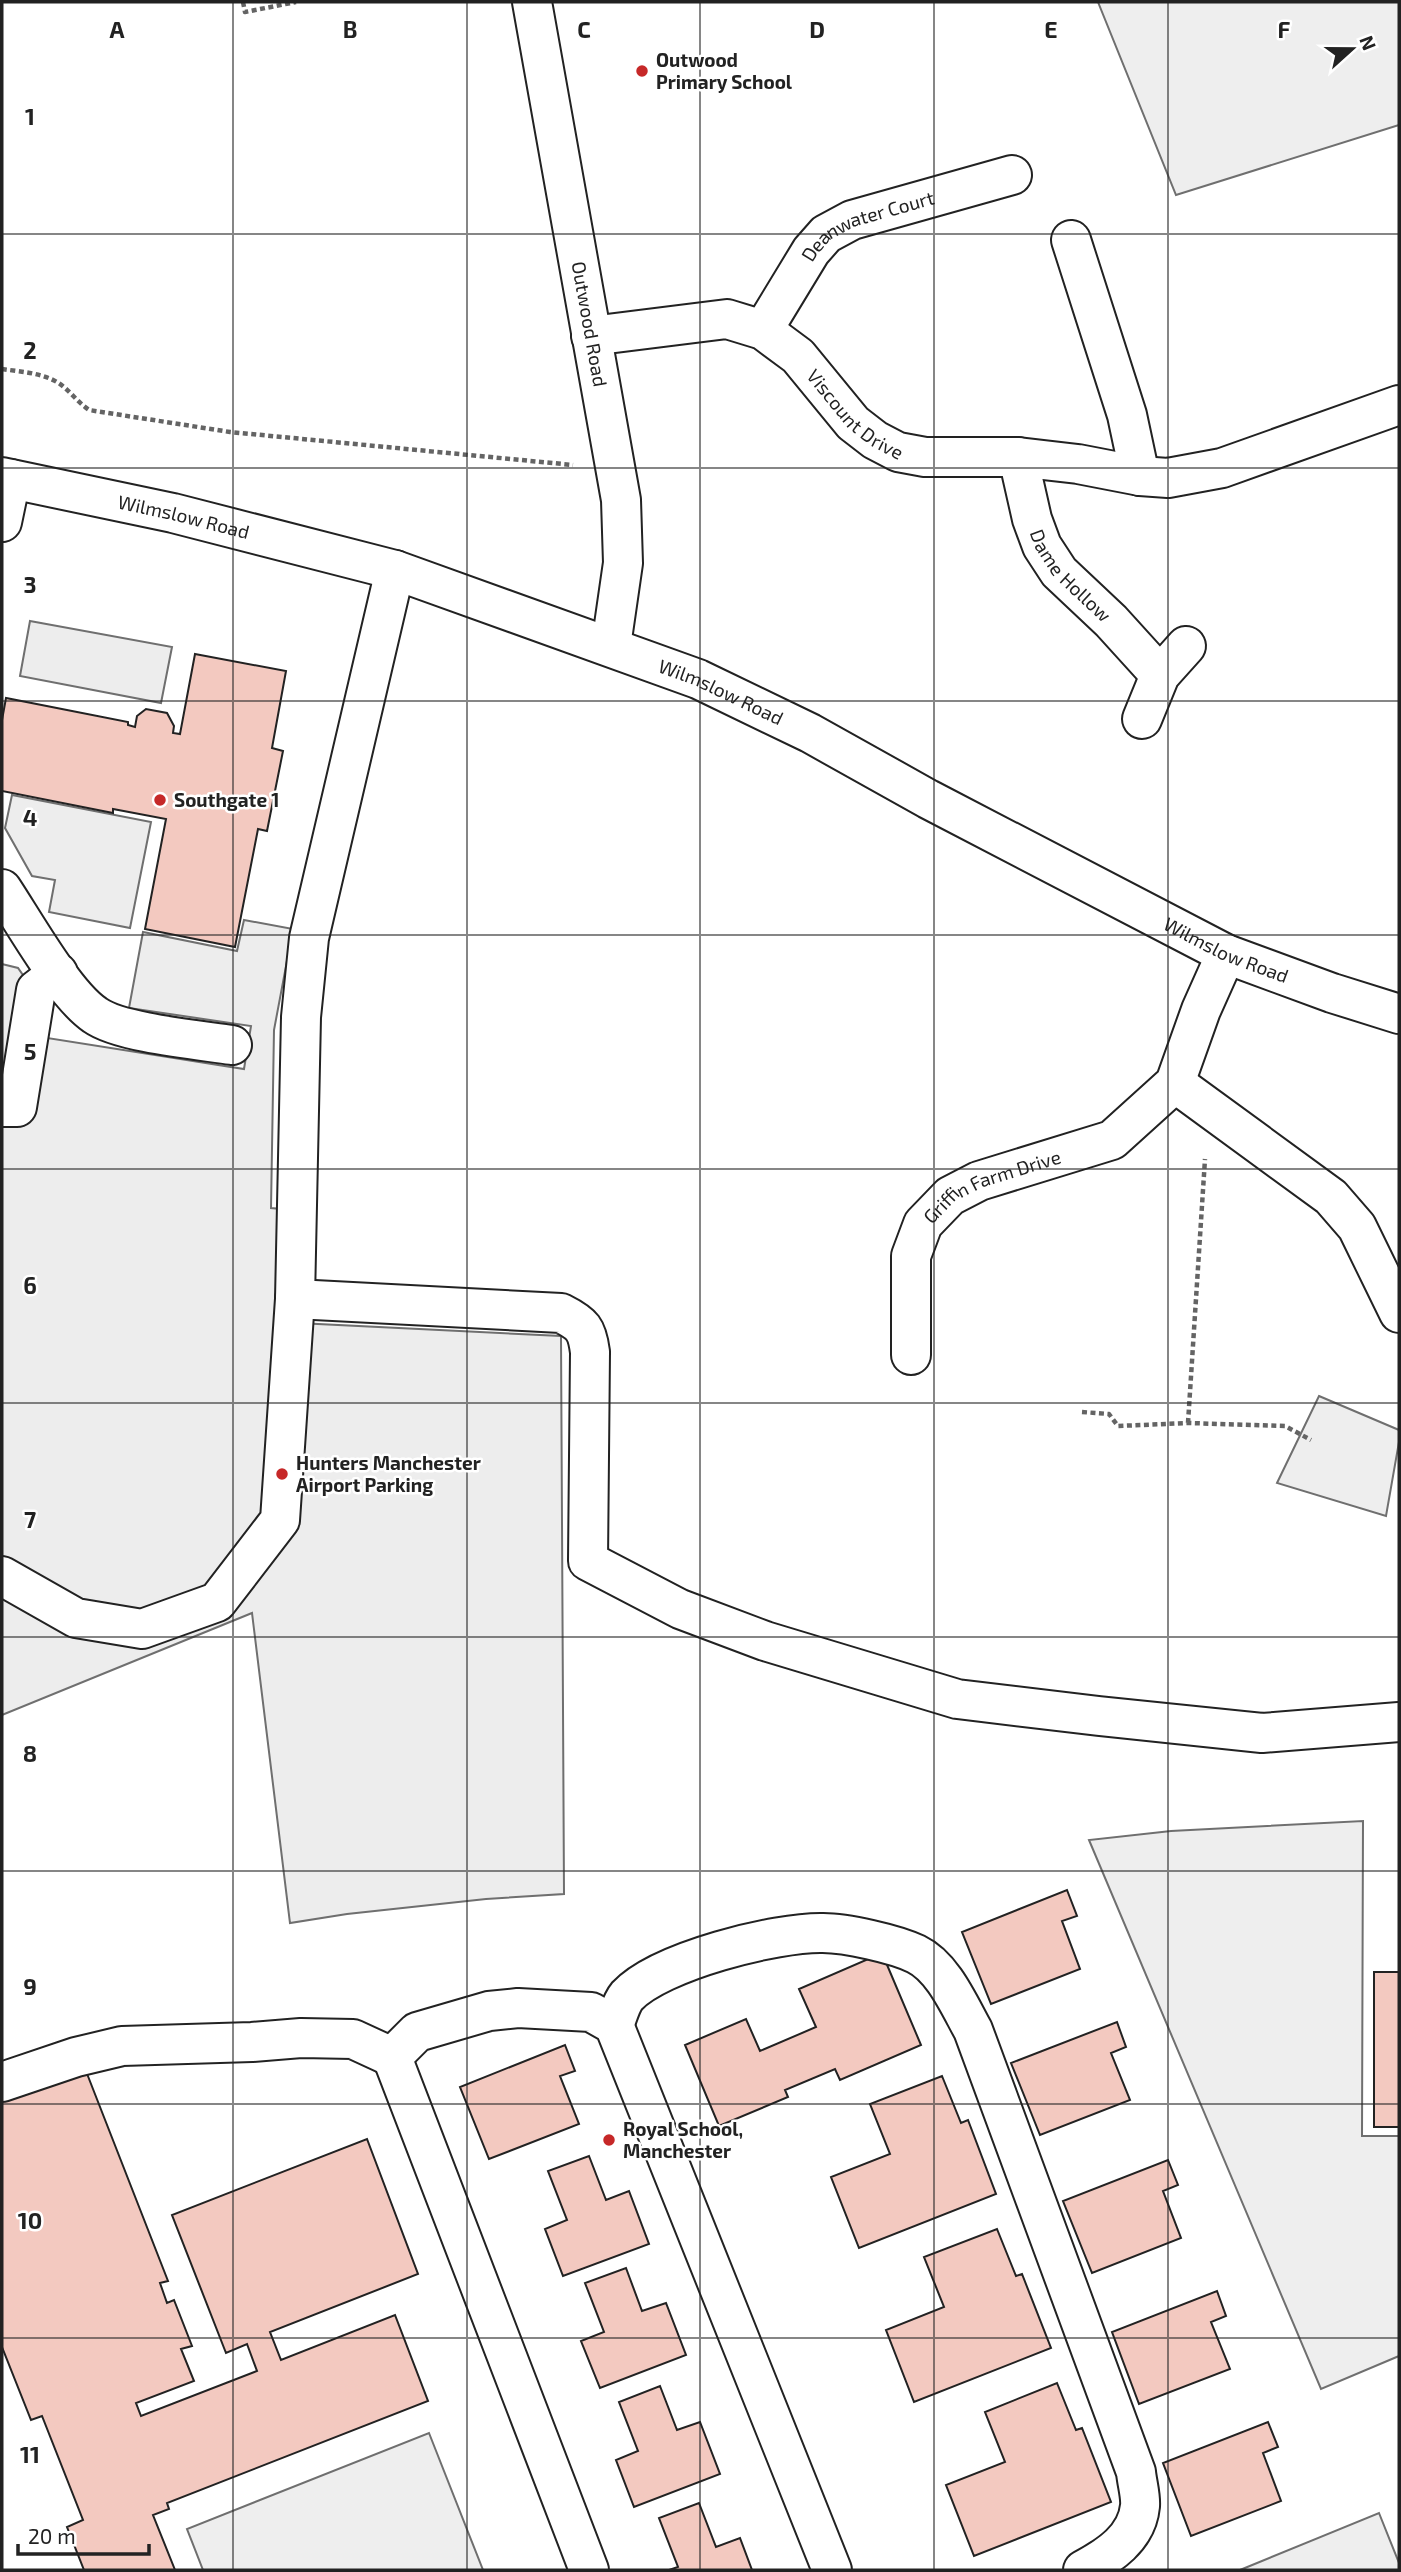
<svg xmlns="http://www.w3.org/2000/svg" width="1401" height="2572" font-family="'Exo 2',sans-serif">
  <rect width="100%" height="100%" fill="#fff"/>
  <!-- green -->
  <path fill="#eee" stroke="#6f6f6f" stroke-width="2" d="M1098,2H1399V125L1176,195Z
    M1319,1396L1399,1430V1442L1386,1516L1277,1483Z
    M1363,1821L1362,2136H1399V2356L1321,2389L1089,1840L1171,1831Z
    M429,2433L483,2570H203L187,2529Z
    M1379,2513L1399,2563V2570H1240Z"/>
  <!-- parking -->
  <path fill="#ededed" stroke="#6f6f6f" stroke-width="2" d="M30,621L172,647L161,703L20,676Z
    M12,795L151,822L130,928L49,912L55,880L32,876L5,828Z
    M244,920L293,929L274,1030L271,1208L281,1209L278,1322L561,1336L564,1894L486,1899L347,1914L290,1923L252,1613L2,1715V964L18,968L50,1014L47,1038L244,1069L251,1026L129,1008L143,932L237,951Z"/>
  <!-- building -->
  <path fill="#f3c9c0" stroke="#222" stroke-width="2" d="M195,654L286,671L272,748L283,751L267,831L258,829L235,947L145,929L166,819L113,809V813L2,791V720L6,698L128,722V725L135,727L137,716L146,709L167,713L174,726L173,733L180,734Z
    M1067,1890L1077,1916L1062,1921L1080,1969L991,2004L962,1932Z
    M882,1953L921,2045L840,2080L835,2069L785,2090L788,2097L719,2126L685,2045L746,2019L760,2051L816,2027L799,1989Z
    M1374,1972H1399V2127H1374Z
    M1117,2022L1126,2047L1111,2053L1130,2100L1040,2135L1011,2063Z
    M565,2045L575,2071L560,2076L579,2124L489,2159L460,2087Z
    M84,2066L168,2281L160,2283L167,2303L174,2300L192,2346L181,2349L194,2381L136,2403L141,2416L257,2371L247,2344L226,2353L172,2215L367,2139L418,2274L270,2332L281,2360L395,2315L428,2401L167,2503L169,2509L153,2515L175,2570H84L67,2527L83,2520L42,2416L31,2420L2,2347V2098Z
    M942,2076L961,2123L968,2120L996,2194L859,2248L831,2177L890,2154L870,2104Z
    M589,2156L606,2200L629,2191L649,2244L563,2276L545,2229L567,2220L548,2171Z
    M1168,2160L1178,2185L1163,2191L1181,2238L1092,2273L1063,2201Z
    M997,2229L1016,2276L1022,2274L1051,2348L914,2402L886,2330L944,2307L924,2257Z
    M626,2268L642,2311L666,2303L686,2355L600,2388L581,2341L604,2332L585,2283Z
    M1217,2291L1226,2316L1211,2322L1230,2369L1139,2404L1112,2332Z
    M1057,2383L1076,2430L1082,2428L1111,2502L974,2556L946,2485L1005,2462L985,2412Z
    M660,2386L677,2430L700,2422L720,2474L634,2507L616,2460L638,2451L619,2402Z
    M1268,2422L1278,2447L1263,2453L1281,2501L1191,2536L1163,2463Z
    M699,2503L716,2547L740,2538L752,2570H669L678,2567L659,2518Z"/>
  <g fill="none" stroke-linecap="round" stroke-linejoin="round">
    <defs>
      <g id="minor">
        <path id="s1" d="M532,2L621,500L623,563L611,646"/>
        <path d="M1071,240L1127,415L1140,476"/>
        <path id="s2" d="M763,330L811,251L826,234L852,220L1012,175"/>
        <path id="s3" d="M591,336L727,319L763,330L798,356L853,423L875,440L898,452L925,457H1018L1078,464L1140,476L1168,478L1222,468L1399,405"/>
        <path id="s4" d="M1018,457L1032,519L1042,546L1059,572L1111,621L1160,675"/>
        <path d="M2,522L11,479"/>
        <path d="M1142,719L1160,675L1186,646"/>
        <path d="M2,889C24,922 64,994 95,1015C120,1033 199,1040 232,1045"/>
        <path d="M1175,1083L1331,1197L1357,1227L1399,1313"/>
        <path d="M2,1107H17L36,990L58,973"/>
        <path d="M295,1299L561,1313C583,1324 587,1329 590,1352L588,1561L680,1609L765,1641L957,1699L1099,1716L1262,1733L1399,1722"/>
        <path id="s5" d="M911,1355V1256L923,1224L950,1196L979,1181L1112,1140L1175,1083L1201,1010L1226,954"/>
        <path d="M2,1576L76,1618L142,1629L217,1602L280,1520L295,1299L301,1017L309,938L395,570"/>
        <path d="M614,2025C618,2016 621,2003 627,1996C660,1961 776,1932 823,1933C846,1933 895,1944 916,1954C943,1967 959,2005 973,2030L1136,2472C1137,2483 1141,2496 1140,2506C1137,2538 1109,2556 1083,2570"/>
        <path d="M392,2057L589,2570"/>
        <path d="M2,2082L76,2057L122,2046L252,2042L301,2038L353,2039L392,2057L417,2032L489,2011L518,2008L591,2012L614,2025L832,2570"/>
      </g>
      <g id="major">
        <path id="s6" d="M2,477L173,513L395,570L698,679L810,733L928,799L1226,954L1332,993L1399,1014"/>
      </g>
    </defs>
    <!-- minor casing -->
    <use href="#minor" stroke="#222" stroke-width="42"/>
    <!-- major casing -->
    <use href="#major" stroke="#222" stroke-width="42"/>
    <!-- path -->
    <path stroke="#646464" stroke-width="4.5" stroke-dasharray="5 3.5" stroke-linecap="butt" d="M243,2L245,12L296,2
      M2,369C22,372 49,373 65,388C73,395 79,403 89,410L230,432L573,465
      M1082,1412L1109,1414L1118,1426L1188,1423L1285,1426L1311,1440
      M1188,1423L1205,1159"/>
    <!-- minor -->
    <use href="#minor" stroke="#fff" stroke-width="38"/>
    <!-- major -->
    <use href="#major" stroke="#fff" stroke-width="38"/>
  </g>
  <!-- grid -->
  <path fill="none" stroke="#222" stroke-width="2" stroke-opacity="0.55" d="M233,2V2570M467,2V2570M700,2V2570M934,2V2570M1168,2V2570M2,234H1399M2,468H1399M2,701H1399M2,935H1399M2,1169H1399M2,1403H1399M2,1637H1399M2,1871H1399M2,2104H1399M2,2338H1399"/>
  <!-- markers -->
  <g fill="#c62828" stroke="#fff" stroke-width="2.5">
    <circle cx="642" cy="71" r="7"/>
    <circle cx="160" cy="800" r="7"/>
    <circle cx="282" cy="1474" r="7"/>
    <circle cx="609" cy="2140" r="7"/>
  </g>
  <g text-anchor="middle" stroke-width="5" stroke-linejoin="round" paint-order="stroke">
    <!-- poi labels -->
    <g font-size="19" font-weight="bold" fill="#222" stroke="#fff" text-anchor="start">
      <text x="656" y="67">Outwood<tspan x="656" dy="22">Primary School</tspan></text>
      <text x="174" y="807">Southgate 1</text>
      <text x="296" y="1470">Hunters Manchester<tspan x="296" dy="22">Airport Parking</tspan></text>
      <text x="623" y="2136">Royal School,<tspan x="623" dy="22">Manchester</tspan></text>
    </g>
    <!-- street labels -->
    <g font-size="19" fill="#222" stroke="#fff">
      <text dy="7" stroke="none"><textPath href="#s2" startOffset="156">Deanwater Court</textPath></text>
      <text dy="7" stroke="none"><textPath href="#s1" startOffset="327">Outwood Road</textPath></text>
      <text dy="7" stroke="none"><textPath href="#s3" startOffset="301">Viscount Drive</textPath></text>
      <text dy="7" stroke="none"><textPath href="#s6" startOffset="186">Wilmslow Road</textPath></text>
      <text dy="7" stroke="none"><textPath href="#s4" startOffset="133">Dame Hollow</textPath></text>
      <text dy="7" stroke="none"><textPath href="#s6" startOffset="752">Wilmslow Road</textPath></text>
      <text dy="7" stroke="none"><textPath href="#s6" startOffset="1320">Wilmslow Road</textPath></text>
      <text dy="7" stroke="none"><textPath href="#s5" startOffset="214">Griffin Farm Drive</textPath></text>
    </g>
  </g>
  <g font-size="23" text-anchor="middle" font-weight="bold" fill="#222" stroke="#fff" stroke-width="5" stroke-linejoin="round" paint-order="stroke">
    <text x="117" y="38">A</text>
    <text x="350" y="38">B</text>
    <text x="584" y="38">C</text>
    <text x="817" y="38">D</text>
    <text x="1051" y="38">E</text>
    <text x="1284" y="38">F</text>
    <text x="30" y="125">1</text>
    <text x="30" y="359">2</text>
    <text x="30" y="593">3</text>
    <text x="30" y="826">4</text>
    <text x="30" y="1060">5</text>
    <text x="30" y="1294">6</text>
    <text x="30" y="1528">7</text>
    <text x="30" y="1762">8</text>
    <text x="30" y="1995">9</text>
    <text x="30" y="2229">10</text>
    <text x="30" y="2463">11</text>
  </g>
  <!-- border -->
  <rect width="1401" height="2572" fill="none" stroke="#222222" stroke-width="7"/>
  <!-- north arrow -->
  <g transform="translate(1352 49) rotate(69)" stroke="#ffffff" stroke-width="5" paint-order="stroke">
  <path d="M0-5L12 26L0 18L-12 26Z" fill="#222222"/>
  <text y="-10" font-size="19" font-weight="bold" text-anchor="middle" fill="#222222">N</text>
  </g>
  <!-- scale -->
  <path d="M18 2544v10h131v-10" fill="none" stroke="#222222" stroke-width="3.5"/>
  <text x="28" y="2544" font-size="21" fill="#222222" stroke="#ffffff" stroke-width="5" paint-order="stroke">20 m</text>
</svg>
